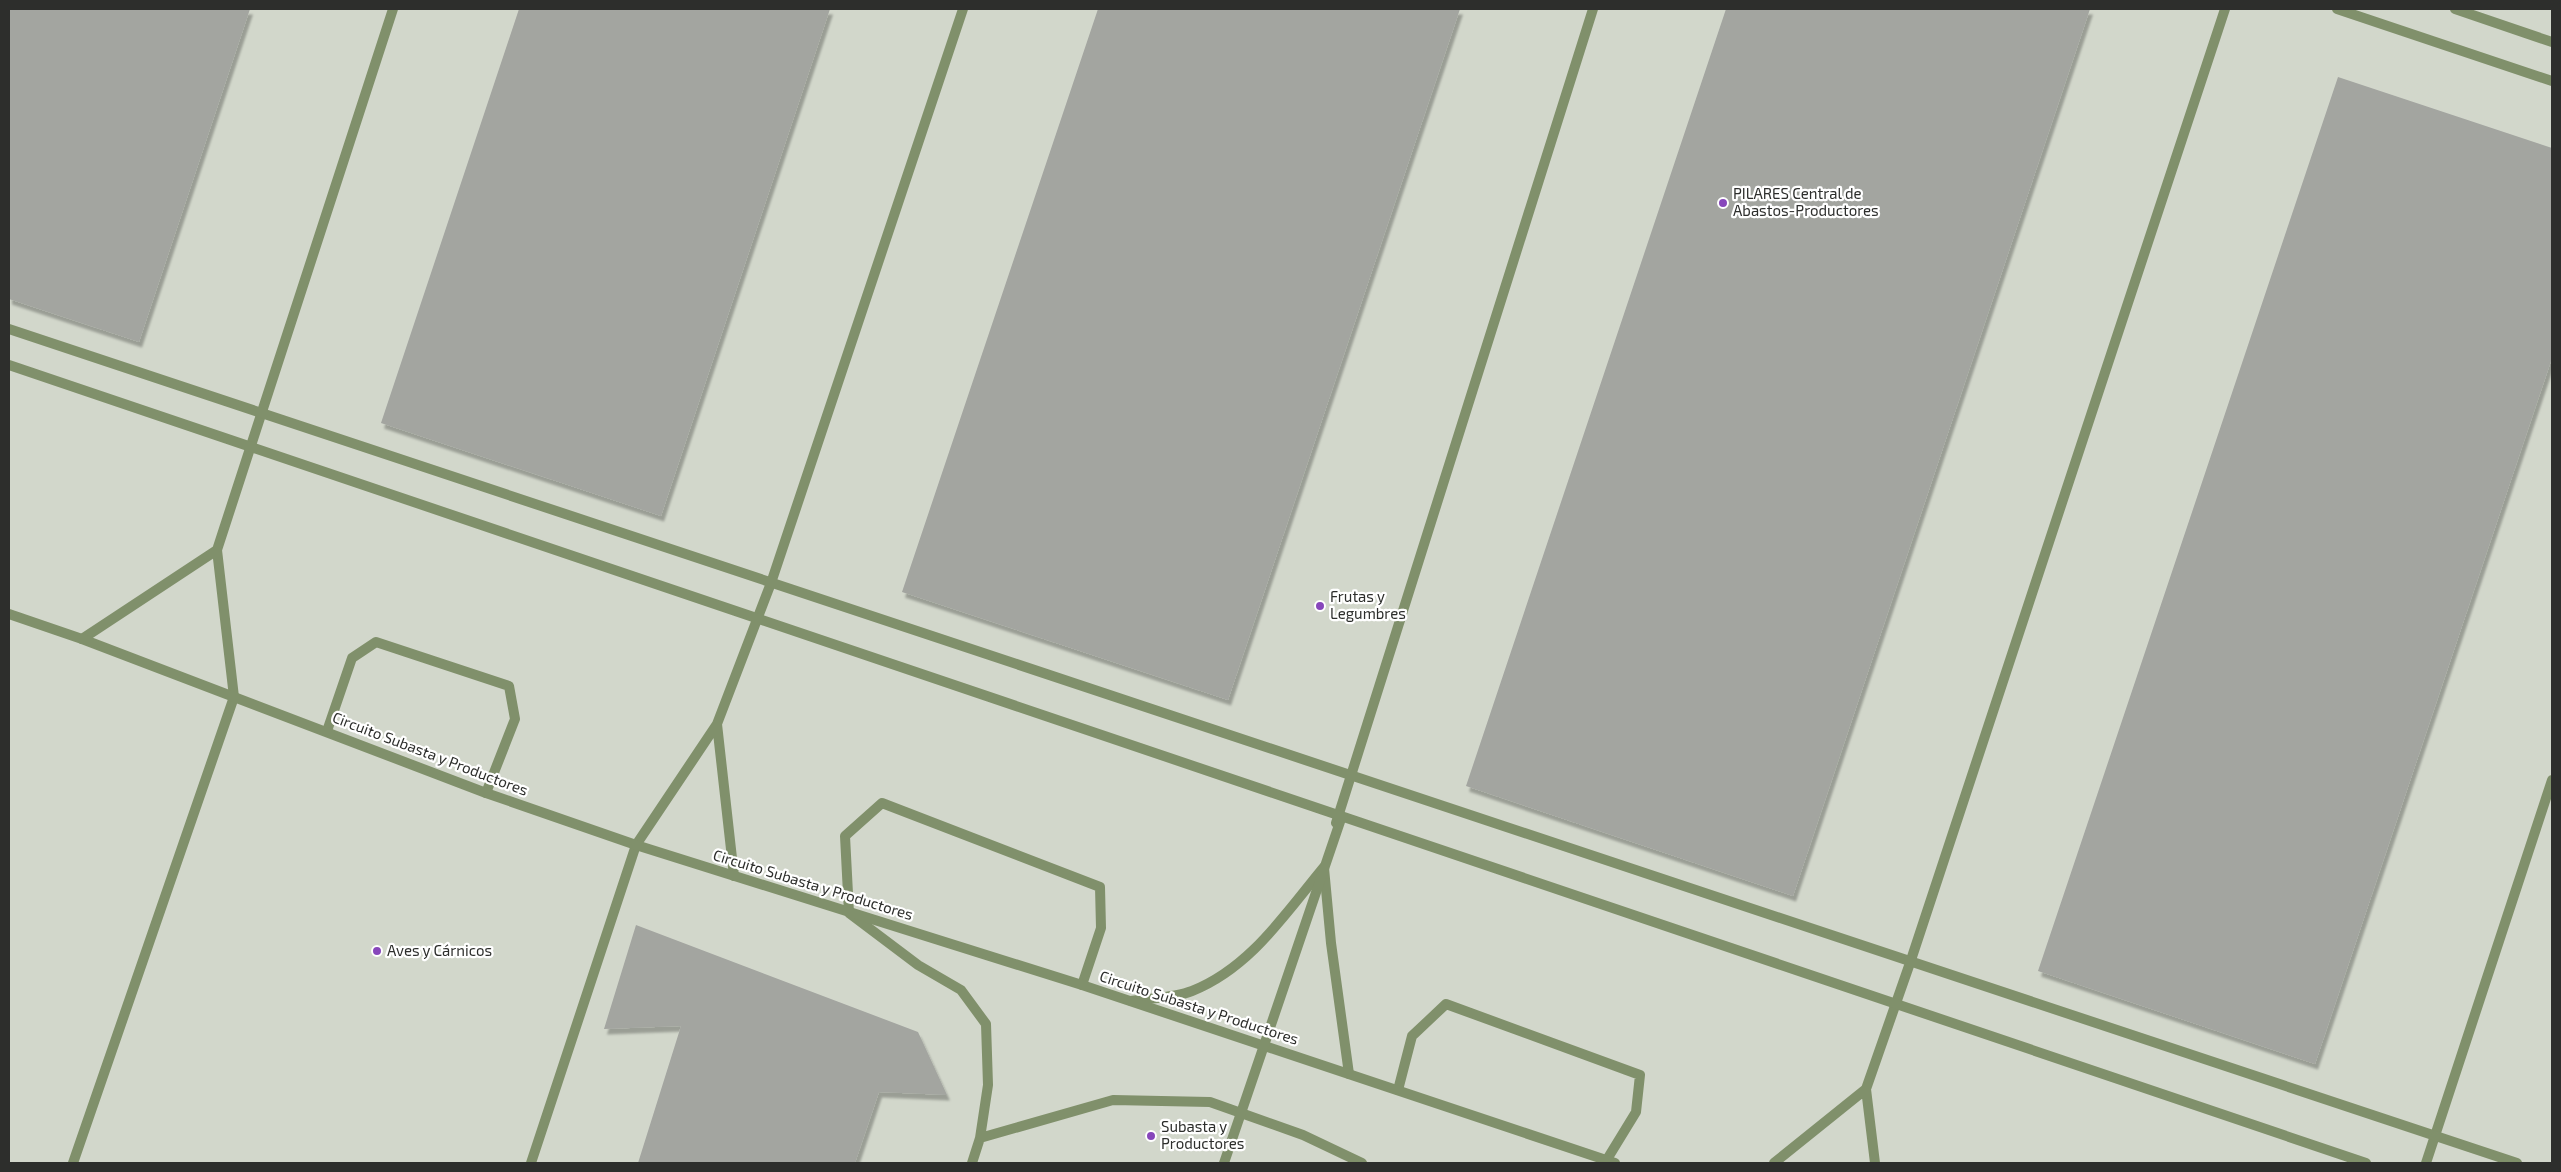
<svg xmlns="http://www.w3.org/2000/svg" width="2561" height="1172" font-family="'Exo 2',sans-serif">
  <defs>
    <filter id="shadow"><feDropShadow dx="3" dy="5.5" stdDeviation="1" flood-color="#0004"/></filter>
  </defs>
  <rect width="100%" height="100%" fill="#e1e3dd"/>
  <!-- built -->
  <path fill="#d2d7cb" d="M9,9H2552V1163H9Z"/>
  <!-- building -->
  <path fill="#a3a5a0" filter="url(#shadow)" d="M9,9H250L139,342L9,299Z
    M519,9H830L661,516L381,423Z
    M1098,9H1460L1228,700L902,592Z
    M1726,9H2090L1793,896L1466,786Z
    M2338,77L2552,148V358L2315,1064L2038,971Z
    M636,925L918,1032L947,1095L879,1092L855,1163H638L681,1026L604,1029Z"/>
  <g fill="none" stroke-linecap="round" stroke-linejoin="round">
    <!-- service -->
    <path stroke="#80906b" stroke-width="10" d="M2337,9L2552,81
      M82,639L217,550
      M717,724L734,876
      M327,731L352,658L376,642L509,686L515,719L486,793
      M1336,823L1593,9
      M1324,868L1331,943L1349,1074
      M1131,1001C1150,998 1174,998 1192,991C1250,968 1285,914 1324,867
      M1398,1090L1412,1036L1446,1004L1640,1075L1636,1112L1606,1161L1602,1163
      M980,1138L1113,1100L1210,1102L1303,1135L1362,1163
      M73,1163L234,697L217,550L393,9
      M531,1163L636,845L717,724L771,583L963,9
      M972,1163L980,1138L988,1085L986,1024L961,990L918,965L849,913L845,836L882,803L1100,887L1101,928L1082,985
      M1774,1163L1866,1089
      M1875,1163L1866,1089L1910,963L2225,9
      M2426,1163L2552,780"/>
    <!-- pedestrian -->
    <path stroke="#80906b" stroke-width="10" d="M2455,9L2552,42
      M9,329L2517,1163"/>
    <!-- minor -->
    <path stroke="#80906b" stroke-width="10" d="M9,614L82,639L486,793L636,845L1082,985L1615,1163"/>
    <!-- service-bridge -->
    <path stroke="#80906b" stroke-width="10" d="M9,365L2366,1163
      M1224,1163L1342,816"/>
  </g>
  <!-- markers -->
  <g fill="#8746bb" stroke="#fff" stroke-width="2">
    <circle cx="1723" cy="203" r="5"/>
    <circle cx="1320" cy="606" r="5"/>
    <circle cx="377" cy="951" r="5"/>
    <circle cx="1151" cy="1136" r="5"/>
  </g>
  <g text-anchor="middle" stroke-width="4.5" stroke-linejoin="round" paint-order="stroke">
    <!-- poi labels -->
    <g font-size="15" fill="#2d2e2c" stroke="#fff" text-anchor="start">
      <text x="1733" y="199">PILARES Central de<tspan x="1733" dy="17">Abastos-Productores</tspan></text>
      <text x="1330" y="602">Frutas y<tspan x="1330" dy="17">Legumbres</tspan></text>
      <text x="387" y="956">Aves y Cárnicos</text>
      <text x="1161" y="1132">Subasta y<tspan x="1161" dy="17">Productores</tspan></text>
    </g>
    <!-- street labels -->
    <g font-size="15" fill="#2d2e2c" stroke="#fff">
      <text transform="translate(430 754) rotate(21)" y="5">Circuito Subasta y Productores</text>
      <text transform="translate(813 885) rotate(17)" y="5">Circuito Subasta y Productores</text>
      <text transform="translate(1199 1008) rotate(18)" y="5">Circuito Subasta y Productores</text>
    </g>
  </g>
  <!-- border -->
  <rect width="2561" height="1172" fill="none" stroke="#2d2e2c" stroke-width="20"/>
</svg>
